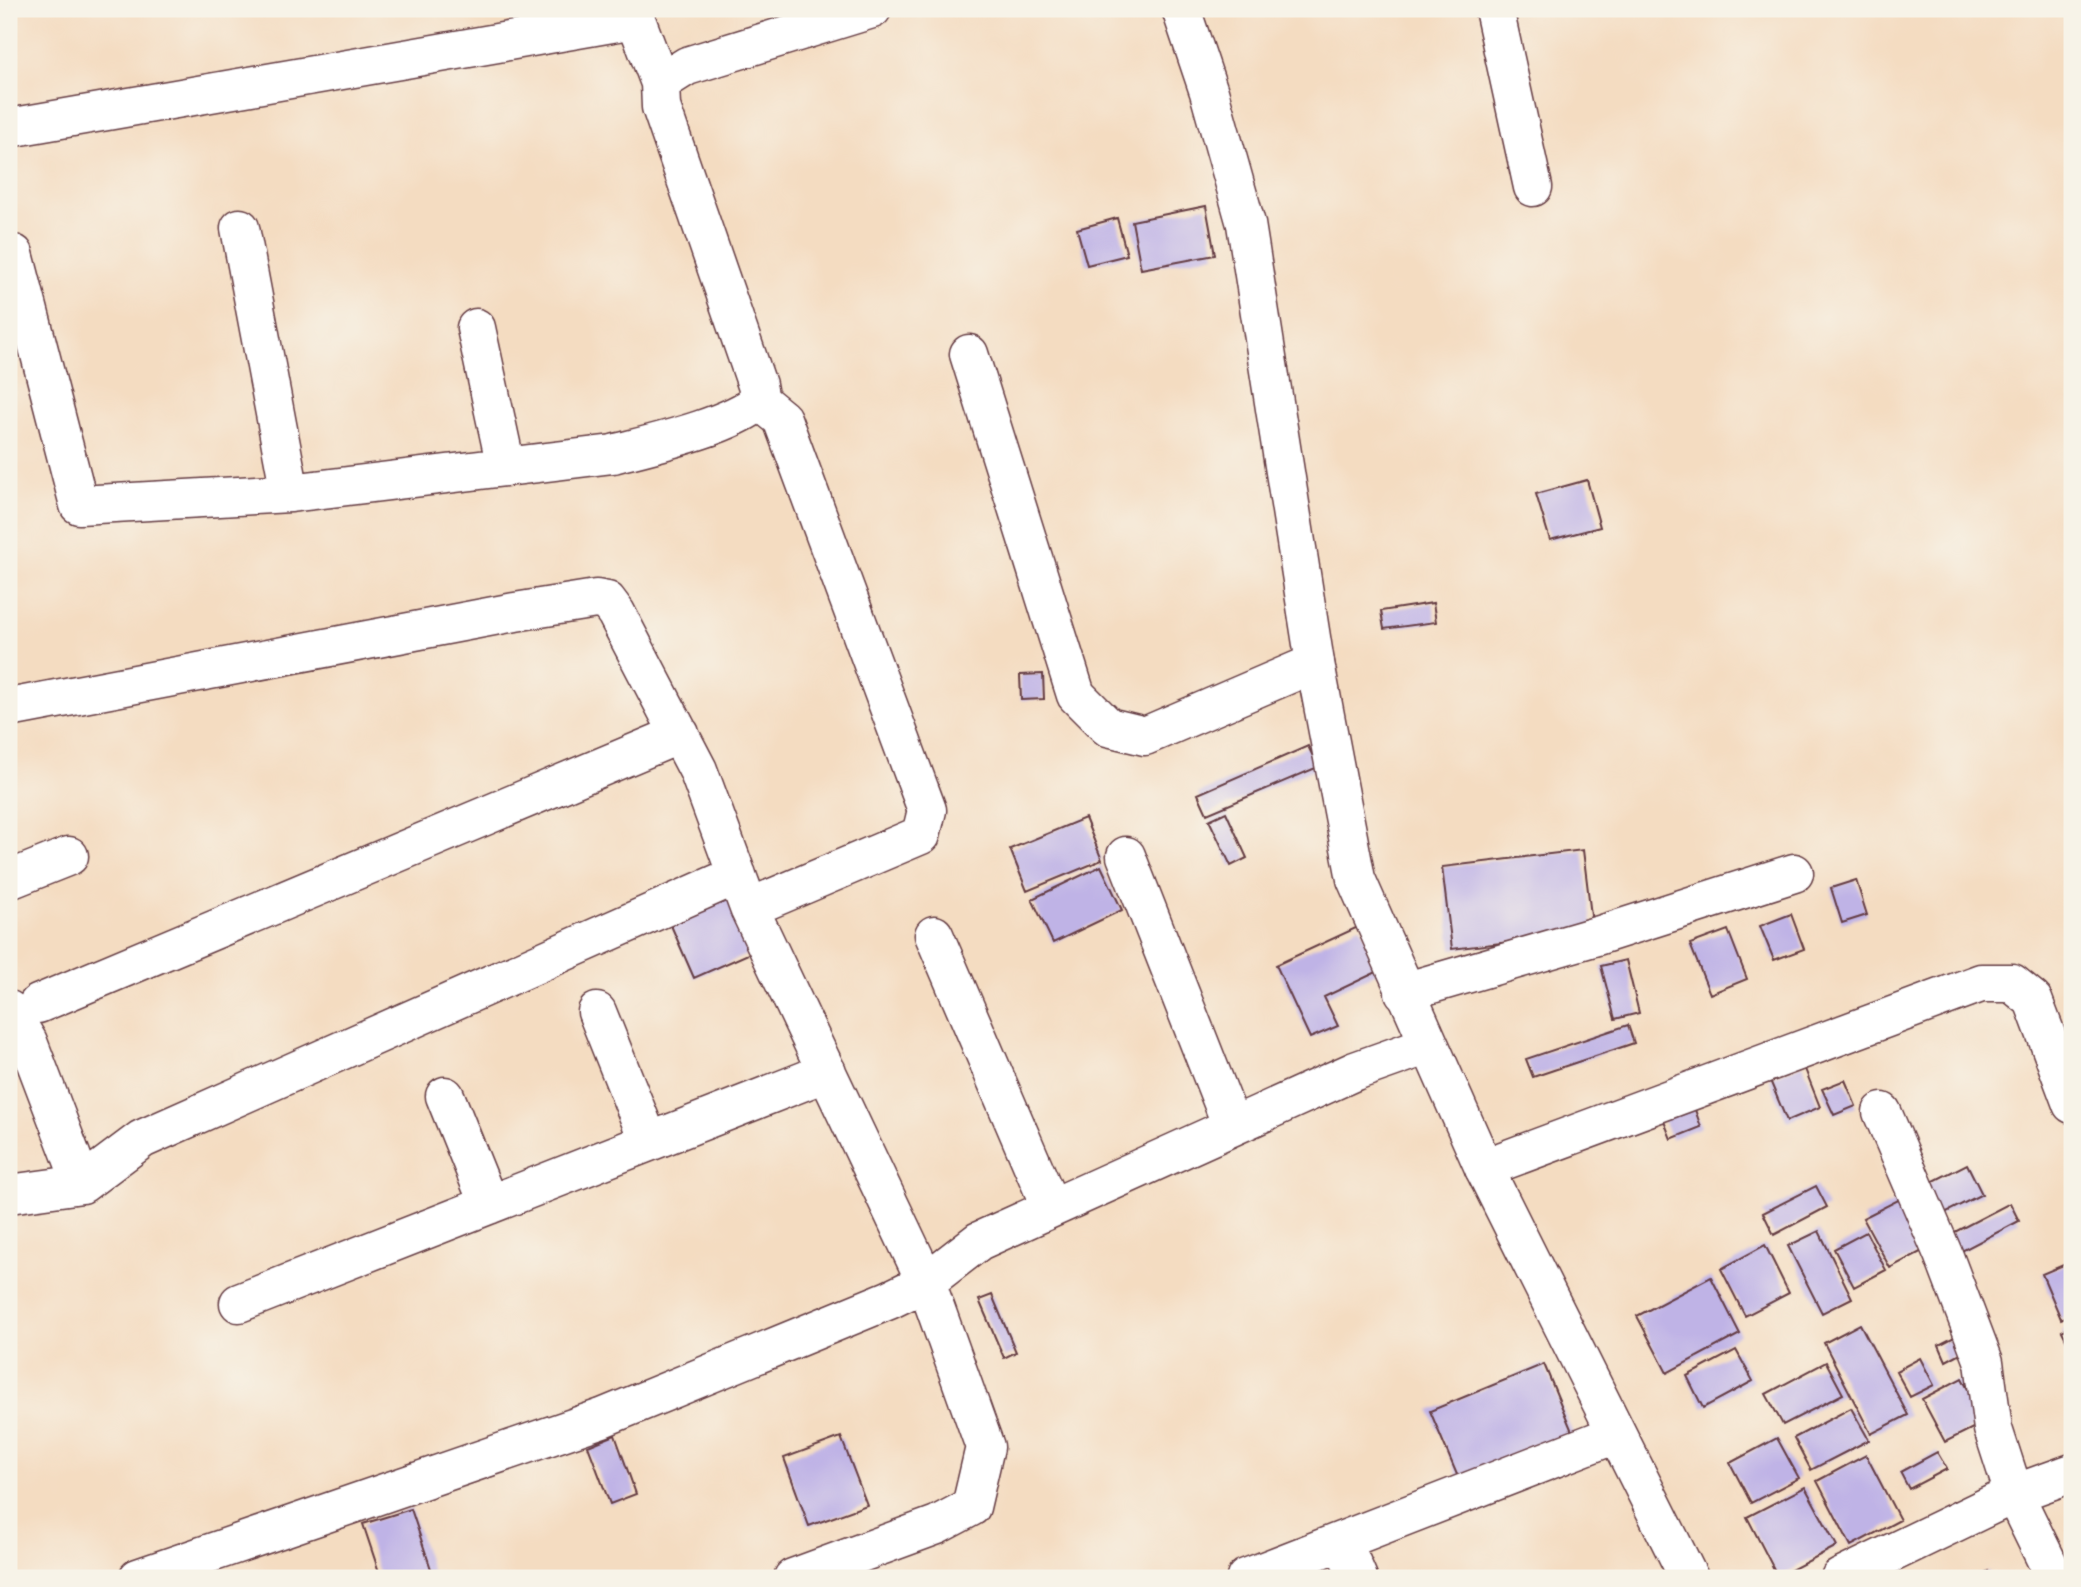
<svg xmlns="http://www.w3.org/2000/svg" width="2081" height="1587" font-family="Sriracha,sans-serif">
  <rect width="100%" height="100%" fill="#f7f3e8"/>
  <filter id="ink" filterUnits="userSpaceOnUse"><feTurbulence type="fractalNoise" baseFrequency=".0143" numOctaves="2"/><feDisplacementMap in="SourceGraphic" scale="14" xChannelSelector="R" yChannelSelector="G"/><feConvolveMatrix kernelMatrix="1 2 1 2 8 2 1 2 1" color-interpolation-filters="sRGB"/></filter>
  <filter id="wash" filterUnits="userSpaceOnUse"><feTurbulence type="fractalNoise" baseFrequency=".00686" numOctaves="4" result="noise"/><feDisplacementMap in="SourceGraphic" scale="28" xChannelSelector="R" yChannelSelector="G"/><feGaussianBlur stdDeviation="1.57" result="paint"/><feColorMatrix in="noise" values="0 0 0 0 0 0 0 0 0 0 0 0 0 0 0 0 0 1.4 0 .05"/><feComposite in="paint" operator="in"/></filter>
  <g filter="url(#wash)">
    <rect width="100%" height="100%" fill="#f4dcc1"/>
    <g id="blocks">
      <!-- building -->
      <path fill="#bfb3e6" d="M1206,206L1215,255L1141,269L1132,221Z
        M1117,218L1127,255L1087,265L1077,229Z
        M1587,480L1600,527L1550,540L1536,494Z
        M1433,603L1436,622L1384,629L1381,611Z
        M1043,674L1044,699L1021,700L1020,675Z
        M1308,746L1318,767L1207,814L1198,794Z
        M1226,812L1247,858L1231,866L1209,820Z
        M1085,818L1102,860L1027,891L1010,849Z
        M1583,850L1593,932L1452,949L1442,867Z
        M1101,866L1122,910L1053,943L1032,899Z
        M1856,880L1867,915L1842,923L1831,888Z
        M728,888L755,951L694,978L666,914Z
        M1791,914L1804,949L1774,960L1760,926Z
        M1360,926L1381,970L1324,997L1338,1026L1310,1038L1276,965Z
        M1728,930L1747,979L1710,994L1690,944Z
        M1626,960L1639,1013L1615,1019L1601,966Z
        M1628,1025L1634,1043L1533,1077L1526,1059Z
        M1803,1064L1820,1107L1787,1121L1769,1078Z
        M1845,1080L1856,1106L1834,1115L1822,1089Z
        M1693,1104L1701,1127L1671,1139L1662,1116Z
        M1967,1164L1982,1194L1939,1216L1924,1186Z
        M1816,1186L1827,1207L1774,1235L1763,1213Z
        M1910,1194L1936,1244L1890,1268L1863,1218Z
        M2010,1203L2019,1221L1956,1254L1947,1236Z
        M1819,1231L1852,1298L1822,1313L1788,1246Z
        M1866,1232L1886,1270L1854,1287L1834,1249Z
        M1765,1245L1789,1293L1745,1316L1721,1269Z
        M2068,1263L2072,1273V1314L2061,1319L2042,1274Z
        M1711,1277L1740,1334L1667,1373L1637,1316Z
        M992,1295L1016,1352L1004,1358L979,1300Z
        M1860,1324L1908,1415L1871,1434L1824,1343Z
        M2072,1326V1351L2062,1331Z
        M1962,1333L1970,1348L1946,1361L1939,1345Z
        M1736,1350L1753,1381L1703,1408L1687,1376Z
        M1920,1358L1934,1385L1910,1397L1896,1371Z
        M1826,1362L1843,1394L1783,1425L1766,1394Z
        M1544,1364L1576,1441L1463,1489L1430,1411Z
        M1962,1378L1985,1422L1945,1442L1922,1399Z
        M1851,1408L1869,1440L1811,1470L1794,1438Z
        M615,1435L636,1494L610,1504L588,1446Z
        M841,1437L867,1505L809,1526L784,1458Z
        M1777,1438L1799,1478L1751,1503L1730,1463Z
        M1937,1452L1947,1469L1909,1489L1900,1472Z
        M1866,1455L1900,1520L1851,1546L1817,1481Z
        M1805,1487L1837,1546L1778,1577L1747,1517Z
        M411,1509L432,1572L413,1578H381L363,1524Z
        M1988,1571L1992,1578H1976Z"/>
    </g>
  </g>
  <g filter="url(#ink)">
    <use href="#blocks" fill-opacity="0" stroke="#643b42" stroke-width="2"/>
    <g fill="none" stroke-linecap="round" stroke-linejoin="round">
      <defs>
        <path id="minor" d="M632,9L660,83
          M1494,9L1533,187
          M9,128L635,19
          M240,228L290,493
          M14,254L79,505L290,493L613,454C655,443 728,427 760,401L757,385L661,107L660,83L687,66L872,9
          M476,328L506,467
          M969,354L1076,695L1108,727L1145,736L1315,663
          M9,708L515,612L596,599L607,601L616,613L698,770L749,908L926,1282L985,1447L971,1507L937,1525L793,1578
          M1126,856L1232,1126
          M9,880L69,856
          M749,908L921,835L927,810L782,419L760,401
          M934,935L1051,1208
          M1404,992L1600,935L1794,873
          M38,1004L680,734
          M9,1010L28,1042L82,1184
          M597,1012L649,1142
          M445,1096L489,1205
          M1882,1112L1943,1254L1984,1362L1993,1429L2014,1494L2055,1578
          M1484,1168L1981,983H2012L2033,1000L2072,1104
          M9,1194L82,1184L142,1139L737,875
          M239,1303L827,1072
          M1342,1541L1358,1578
          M138,1578L602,1418L889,1300L926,1282L979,1241L1355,1071L1428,1045
          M1246,1578L1616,1434
          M1840,1578L2014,1494L2072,1473"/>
        <path id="secondary" d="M1181,9L1209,92L1246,224L1315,663L1356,879L1484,1168L1689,1578"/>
      </defs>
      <!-- minor casing -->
      <use href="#minor" stroke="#643b42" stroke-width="41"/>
      <!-- secondary casing -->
      <use href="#secondary" stroke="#643b42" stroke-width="41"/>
      <!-- minor -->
      <use href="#minor" stroke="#fff" stroke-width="38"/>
      <!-- secondary -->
      <use href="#secondary" stroke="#fff" stroke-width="38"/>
    </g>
  </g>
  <!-- margin -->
  <rect width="2081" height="1587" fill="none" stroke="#f7f3e8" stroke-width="35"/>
</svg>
